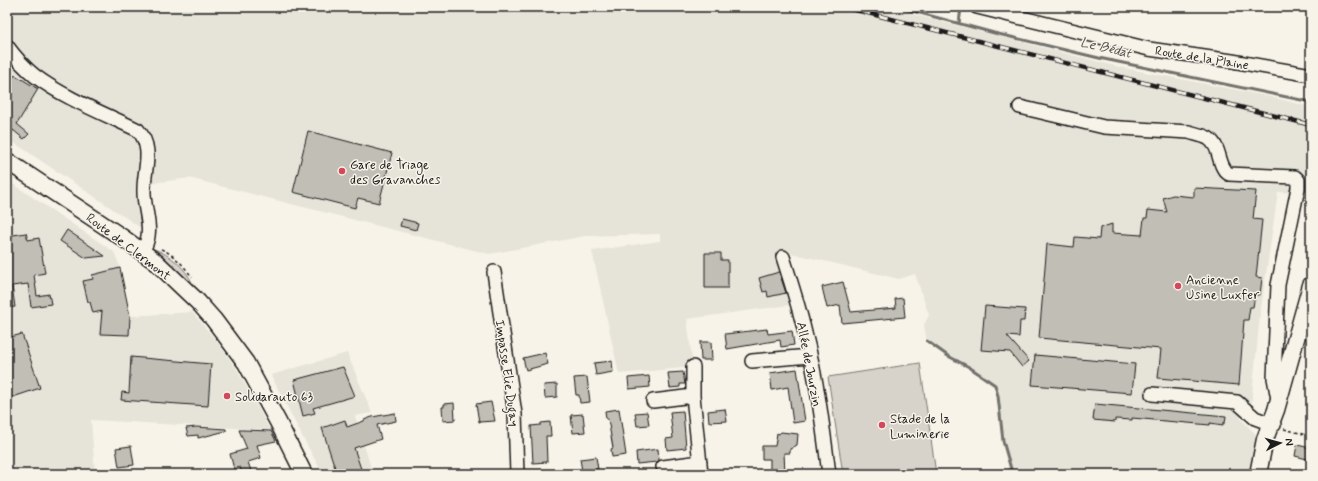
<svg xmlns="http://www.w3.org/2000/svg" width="1318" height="481" font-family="Mynerve,sans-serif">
  <rect width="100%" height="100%" fill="#f7f3e8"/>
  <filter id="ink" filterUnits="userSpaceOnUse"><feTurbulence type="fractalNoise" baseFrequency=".025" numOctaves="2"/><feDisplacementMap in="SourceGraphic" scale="8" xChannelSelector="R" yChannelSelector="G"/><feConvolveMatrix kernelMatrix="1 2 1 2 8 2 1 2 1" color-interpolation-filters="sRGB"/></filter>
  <g filter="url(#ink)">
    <!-- built -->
    <path fill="#e6e3d9" d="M7,7H884L1119,67L1267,96L1311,107V194L1278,192L1260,315L1251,407L1240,418L1260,439L1253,474H1014L1011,469L1003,441L998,396L995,385L969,367L948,356L927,341L924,325L929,315L915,274L899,279L787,252L797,304L687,319L693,367L619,374L592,251L660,241V234L585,236L489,254L189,178L139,185L147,232L7,138Z
      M7,173L10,182L114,252L120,267L130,316L192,312L215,339L236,368L270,430L91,420L95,474H7Z
      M347,353L372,413L355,416L373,474H323L302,436L271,375Z"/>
    <!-- green -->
    <path fill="#d7d3cb" stroke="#7a7874" d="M152,248C172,256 183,265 193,284L191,285L151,251Z
      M920,363L936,474H843L828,377Z"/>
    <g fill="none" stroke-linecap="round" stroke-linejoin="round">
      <!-- stream -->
      <path stroke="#72716c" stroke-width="3" d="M898,7L994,33L1099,58L1311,102
        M959,23L961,8
        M927,341L948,356L969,367L995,385L998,396L1003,441L1011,469L1014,474"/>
    </g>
    <!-- building -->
    <path fill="#c0beb5" stroke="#1c1c1c" d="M15,75L38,89L17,124L29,134L24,139L13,130L7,140V86Z
      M308,131L392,153L379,203L358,198L355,208L293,192Z
      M1194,188L1256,191L1253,219L1262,220L1256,277L1262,278L1260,295H1255L1253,307H1250L1248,320H1244L1239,385L1158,378L1161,349L1039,338L1047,244L1074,247L1075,237L1099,239L1100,228L1112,224V233L1142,235L1144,218H1147L1148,210L1167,212L1163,198L1173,195L1194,197Z
      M402,219L418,223L416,230L400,226Z
      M67,230L105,256L86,258L60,241Z
      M26,233L28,240L39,238L45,273L34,275L37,296L49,294L51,304L31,307L28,284L12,286L15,307L7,308V236Z
      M705,253H721V260H728V288H705Z
      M120,268L130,316L129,335L100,334L102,311L93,313L90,302H88L83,281L93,279L92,275Z
      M779,272L786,293L768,297L767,291L763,292L759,278Z
      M843,282L851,312L896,308L895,299L903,298L905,317L842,323L840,305L827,308L822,287Z
      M985,306L1025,309L1024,321H1020L1019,337L1007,336L1029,361L1022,367L1010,352L981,350Z
      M767,329L768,334L792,331L794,345L781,347L780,340L727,349L725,334Z
      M22,334L40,388L7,399V338Z
      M700,342H711L712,360H701Z
      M545,353L548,364L526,370L523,358Z
      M1035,355L1135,364L1132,393L1032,385Z
      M131,357L211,364L208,406L121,400L122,392L129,393Z
      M612,361L613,372L596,375L594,363Z
      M343,367L355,396L313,408L315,413L303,416L294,380Z
      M797,369L805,421L793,423L788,387L772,390L770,373Z
      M683,372L685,384H680V387L670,388L668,373Z
      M649,376L650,387L629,389L628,378Z
      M587,377L590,402L580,403L579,395H576L574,378Z
      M557,384V397L545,398L544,385Z
      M491,402L495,421L479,422L476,404Z
      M454,403L455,420L443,421L442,407H444V404Z
      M1095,404L1226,416L1225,423H1223V425L1210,423V425L1132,418V420L1115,419V422L1093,420Z
      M619,409L626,455L612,457L611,449L613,448L608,419H606L605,411Z
      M725,409L727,421L709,422L708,411Z
      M683,411L686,448L667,450L666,439L673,438L670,412Z
      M647,412L649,425L637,426L635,413Z
      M395,413L396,421L377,425L381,439L354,448L361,469L344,474H337L322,428L345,420L347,427L364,421V420L372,417Z
      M583,414L585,432L573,433L571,415Z
      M550,422L551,436H546L547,462L533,463L531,426L541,425V423Z
      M196,427L226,429V431L198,438V435L188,436L186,428Z
      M239,430H243L271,431L276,441L257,445L261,458L248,462L251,471L242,474L240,467L234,469L230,454L247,449Z
      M781,432L798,434L797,445L790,449V453H784L785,474H770V459H762V446H775L777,433L779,434Z
      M1297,445L1311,448V460L1295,456Z
      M131,446L134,465L119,467L116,448Z
      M658,449L659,460L657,462L637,464L636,452Z
      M596,457L598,469L582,471L580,459Z"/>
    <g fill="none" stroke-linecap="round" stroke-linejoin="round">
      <defs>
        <path id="minor" d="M977,7L1149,49L1232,61L1311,75
          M7,46C15,57 24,67 35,76C66,99 103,113 138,130C154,148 144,169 144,189C143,212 156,230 142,252
          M1020,107L1104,127L1189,132C1195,134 1202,135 1208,138C1222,147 1217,167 1229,174L1295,177L1298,180V188L1278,285L1274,378L1278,399
          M783,257C791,282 799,307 805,333C817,379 823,427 829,474
          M494,272L515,414L517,474
          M752,361L810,356
          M693,367V396L701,474
          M1152,394L1237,402L1255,418L1274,425
          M653,401L693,396
          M663,467L700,462"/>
        <path id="major" d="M7,161L123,238L156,262L198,302L214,320L246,363L278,422L304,474
          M1258,474L1265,439L1276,410L1311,285"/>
      </defs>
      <!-- minor casing -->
      <use href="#minor" stroke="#1c1c1c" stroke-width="16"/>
      <!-- major casing -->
      <use href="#major" stroke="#1c1c1c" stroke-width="19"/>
      <!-- path -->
      <path stroke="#1c1c1c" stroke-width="1.5" stroke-dasharray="3 3" stroke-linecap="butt" d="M161,249C175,255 184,266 192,277
        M1284,429L1311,436"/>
      <!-- minor -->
      <use href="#minor" stroke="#f7f3e8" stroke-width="13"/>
      <!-- major -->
      <use href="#major" stroke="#f7f3e8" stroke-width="16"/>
      <defs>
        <path id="rail" d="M844,7L1311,125
          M7,59L9,62"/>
      </defs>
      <!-- rail casing -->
      <use href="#rail" stroke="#1c1c1c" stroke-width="4.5"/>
      <!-- rail -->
      <use href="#rail" stroke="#f7f3e8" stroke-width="3" stroke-dasharray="9" stroke-linecap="butt"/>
    </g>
  </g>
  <!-- markers -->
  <g fill="#d1495b" stroke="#f7f3e8" stroke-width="1.5">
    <circle cx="342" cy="171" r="4"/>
    <circle cx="1178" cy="286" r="4"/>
    <circle cx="227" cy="396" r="4"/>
    <circle cx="882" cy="425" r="4"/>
  </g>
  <g text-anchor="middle" stroke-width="3" stroke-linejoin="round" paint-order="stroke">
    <!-- street labels -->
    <g font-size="13" fill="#1c1c1c" stroke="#f7f3e8">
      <text transform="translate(1202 57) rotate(9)" y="5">Route de la Plaine</text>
      <text transform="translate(129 246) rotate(37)" y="5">Route de Clermont</text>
      <text transform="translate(810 364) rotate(79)" y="5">Allée de Jourzin</text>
      <text transform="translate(508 373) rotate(82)" y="5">Impasse Elie Dugay</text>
    </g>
    <!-- poi labels -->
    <g font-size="13" fill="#1c1c1c" stroke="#f7f3e8" text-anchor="start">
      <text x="350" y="169">Gare de Triage<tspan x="350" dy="15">des Gravanches</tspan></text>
      <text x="1186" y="284">Ancienne<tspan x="1186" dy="15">Usine Luxfer</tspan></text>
      <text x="235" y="401">Solidarauto 63</text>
      <text x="890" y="423">Stade de la<tspan x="890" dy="15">Luminerie</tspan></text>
    </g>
    <!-- water labels -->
    <g font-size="14" font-style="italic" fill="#565452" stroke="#f7f3e8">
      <text transform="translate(1106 47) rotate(13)" y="5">Le Bédat</text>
    </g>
  </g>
  <!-- margin -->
  <rect width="1318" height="481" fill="none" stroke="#f7f3e8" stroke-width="24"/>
  <rect x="12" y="12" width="1294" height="457" fill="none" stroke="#1c1c1c" stroke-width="1.5" filter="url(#ink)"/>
  <!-- north arrow -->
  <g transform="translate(1280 443) rotate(84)" stroke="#f7f3e8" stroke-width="3" paint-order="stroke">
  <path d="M0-3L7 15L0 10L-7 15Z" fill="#1c1c1c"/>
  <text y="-6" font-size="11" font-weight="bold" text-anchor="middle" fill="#1c1c1c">N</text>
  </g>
</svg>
